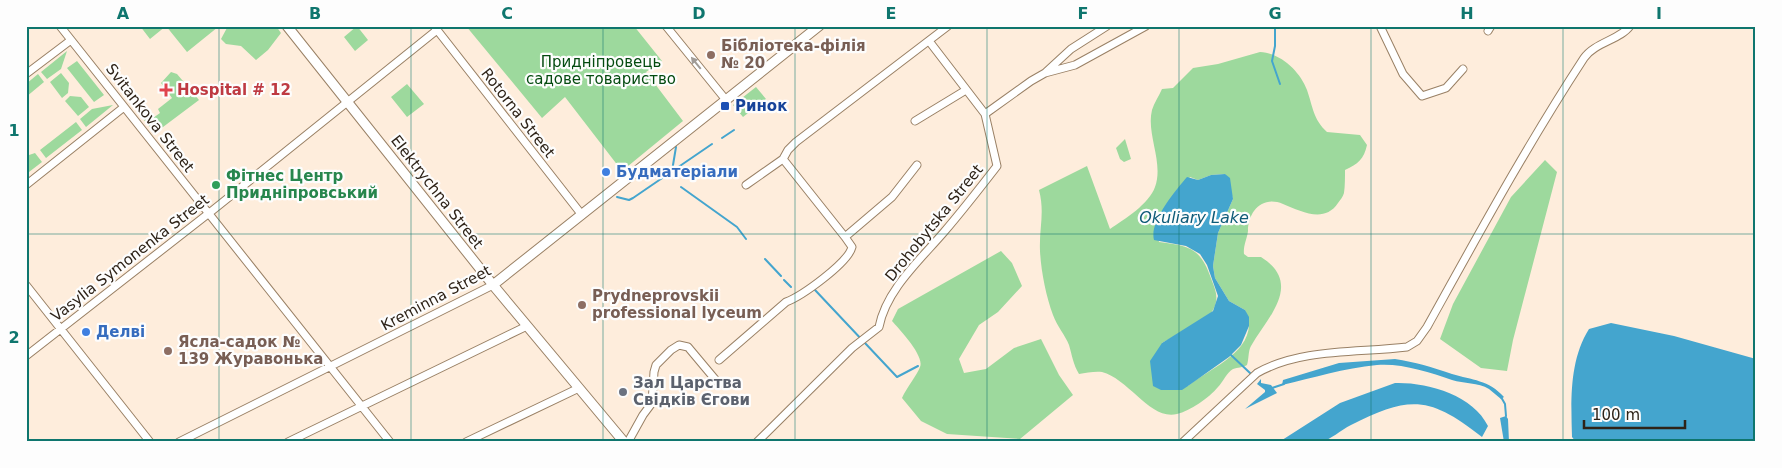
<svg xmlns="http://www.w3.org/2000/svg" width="1782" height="468" font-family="'DejaVu Sans',sans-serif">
  <rect width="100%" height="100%" fill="#feeddc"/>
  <!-- green -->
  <path fill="#9dd99d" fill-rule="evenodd" d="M140,26H166L150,39Z
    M166,26H218V27L187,52Z
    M228,26H276L281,33L268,50L256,60L241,46L226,44L221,39Z
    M357,26L368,40L355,51L344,37Z
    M466,26H634L662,61L646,72L683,121L622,171L565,97L542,118Z
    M67,51L61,69L47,79L41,72Z
    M1260,52C1280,53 1300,71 1307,90C1313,107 1313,119 1327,132L1360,135L1367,145C1364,159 1358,164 1345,170C1345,177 1345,186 1344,193C1343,197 1340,200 1338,203C1324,224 1301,211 1283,204C1262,195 1248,212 1248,231C1247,239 1243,246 1244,254L1248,257H1261C1304,284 1267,318 1251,346C1248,351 1249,359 1247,365C1242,368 1238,367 1233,369C1227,372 1223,382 1218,387C1209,398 1190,411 1177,414C1151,421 1129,379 1102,372C1095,371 1086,373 1079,374C1073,364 1072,355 1069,345C1065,335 1057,326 1053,315C1046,296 1041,271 1040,251C1039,228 1045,213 1039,190L1087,166L1110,229C1125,219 1149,204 1155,187C1164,162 1146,134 1152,110C1154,103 1159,96 1162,89L1173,88L1193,68L1218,64ZM1225,174L1233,199L1218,233L1213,266L1215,278L1229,301L1245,310C1246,314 1249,321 1249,325C1248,355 1207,370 1188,386L1162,343C1174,336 1208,320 1213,310C1219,299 1216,291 1212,281C1201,249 1192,246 1159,242L1156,220L1190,177L1198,180L1211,175Z
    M77,61L104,95L94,102L67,68Z
    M171,72L177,74L199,100L155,133L144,120L150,115L153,118L160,113L158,109L172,98L161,83Z
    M61,73L69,83L68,93L62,98L50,82Z
    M38,74L44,82L26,97V84Z
    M407,84L424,104L407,117L391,97Z
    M756,87L766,99L743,117L733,105Z
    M70,96L81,97L89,107L78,116L65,101Z
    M113,105L86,127L80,119L92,109Z
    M76,122L82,130L46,158L40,150Z
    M1125,139L1131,159L1124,162L1120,159L1116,148Z
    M35,153L42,162L29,172L26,169V156Z
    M1545,160L1557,172L1513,340L1507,371L1481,368L1440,339L1453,304L1511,197Z
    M1001,251L1012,263L1022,286L998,312L979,325L959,359L964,373L986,369L1014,348L1041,339L1059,375L1073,395L1020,439L947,434L921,421L902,398C907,387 917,375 920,367C925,356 899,329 892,321L898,309Z"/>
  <!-- water -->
  <path fill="#44a5ce" d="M1225,174L1230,178L1233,199L1218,233L1213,266L1215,278L1229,301L1245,310L1249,317V326L1241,345L1229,357L1188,386L1182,390H1161L1153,386L1150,361L1162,343L1213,311L1218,296L1207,265L1200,254L1186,246L1154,240C1149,222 1175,191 1187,177L1198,180L1211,175Z
    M1611,323L1674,336L1756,359V442H1576L1572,437C1571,401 1569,361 1589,329Z
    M1395,359C1415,362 1432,367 1452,374C1472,380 1489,380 1504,397L1501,399C1497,396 1493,392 1489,389C1478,382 1464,384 1452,380C1429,372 1401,363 1377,365C1344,368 1313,378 1282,385L1283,380L1339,363Z
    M1261,379V383L1271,385L1277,393L1245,409L1265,392V390L1257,384Z
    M1395,383C1427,382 1473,395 1488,426L1482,437C1430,396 1410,395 1351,425C1341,430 1330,440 1321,442C1308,444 1292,442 1279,442L1340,403Z
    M1506,416L1508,419L1509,442H1504L1500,418Z"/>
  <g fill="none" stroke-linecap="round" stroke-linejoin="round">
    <!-- stream -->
    <path stroke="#44a5ce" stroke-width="2" d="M1275,26V46L1272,61L1280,84
      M722,138L734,130
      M672,171L676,147
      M681,187L737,227L746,239
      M617,197L629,200L633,198L712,144
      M765,259L781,276
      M784,280L791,287
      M815,290L897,377L918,366
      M1231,355L1250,373
      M1272,388L1284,384
      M1501,397L1505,404L1506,416"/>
    <defs>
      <path id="minor" d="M60,26L390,442
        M434,26L582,215
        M666,26L726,100
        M1380,26L1403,74L1422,96L1446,88L1463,69
        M1488,31L1491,26
        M929,41L985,114
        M1046,72L1071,49L1107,26
        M26,74L71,40
        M915,121L966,90
        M26,185L124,107
        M746,185L783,159
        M845,237L783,159L788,150L796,142L948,26
        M26,285L150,442
        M26,356L213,210L437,30
        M719,360L786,302C802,296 848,263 852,247L845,237L892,197L917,165
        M179,442L493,285
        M288,442L527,326
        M466,442L579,388
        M628,442L643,415L652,403L654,372L656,365L671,350L679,345L688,347L719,384
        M757,442L852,348L879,327C886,290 920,260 944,232C962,211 980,188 997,166L985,114L1031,81L1045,73L1075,65L1146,26
        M1183,442L1257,373C1301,348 1358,353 1407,347L1417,341L1427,327C1477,237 1527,145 1584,58C1594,43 1621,39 1630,26"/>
      <path id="tertiary" d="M287,26L493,285L624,442
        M493,285L819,26"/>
    </defs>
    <!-- minor casing -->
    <use href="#minor" stroke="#998065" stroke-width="9"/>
    <!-- tertiary casing -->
    <use href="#tertiary" stroke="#998065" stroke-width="11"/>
    <!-- minor -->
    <use href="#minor" stroke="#fff" stroke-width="7"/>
    <!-- tertiary -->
    <use href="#tertiary" stroke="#fff" stroke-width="9"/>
  </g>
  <!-- one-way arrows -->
  <defs><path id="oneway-solid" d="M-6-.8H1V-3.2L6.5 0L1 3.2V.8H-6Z" transform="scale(1.25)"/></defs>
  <use fill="#a19c97" href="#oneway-solid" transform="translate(696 63) rotate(-129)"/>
  <!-- grid -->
  <path fill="none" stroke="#0f766e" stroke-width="1" stroke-opacity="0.55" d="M219,26V442M411,26V442M603,26V442M795,26V442M987,26V442M1179,26V442M1371,26V442M1563,26V442M26,234H1756"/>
  <!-- markers -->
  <g fill="#8d6e63" stroke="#fdfdfd" stroke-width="2">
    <circle cx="711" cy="55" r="5"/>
    <circle cx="582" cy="305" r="5"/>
    <circle cx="168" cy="351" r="5"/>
  </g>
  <path fill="#e0444e" stroke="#fdfdfd" stroke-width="2" d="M163.5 82.5h5v5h5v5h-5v5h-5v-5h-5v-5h5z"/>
  <rect fill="#1a4fb4" stroke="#fdfdfd" stroke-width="2" x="720" y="101" width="10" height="10" rx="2.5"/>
  <g fill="#3f7fe0" stroke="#fdfdfd" stroke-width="2">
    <circle cx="606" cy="172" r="5"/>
    <circle cx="86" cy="332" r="5"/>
  </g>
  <circle fill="#2e9e5b" stroke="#fdfdfd" stroke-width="2" cx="216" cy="185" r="5"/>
  <circle fill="#6b7280" stroke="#fdfdfd" stroke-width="2" cx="623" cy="392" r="5"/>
  <g text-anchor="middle" stroke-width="4.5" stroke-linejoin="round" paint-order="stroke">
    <!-- education labels -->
    <g font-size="15" font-weight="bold" fill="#785e54" stroke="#fdfdfd" text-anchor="start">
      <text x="721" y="51">Бібліотека-філія<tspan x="721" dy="17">№ 20</tspan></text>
      <text x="592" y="301">Prydneprovskii<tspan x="592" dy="17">professional lyceum</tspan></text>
      <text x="178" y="347">Ясла-садок №<tspan x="178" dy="17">139 Журавонька</tspan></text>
    </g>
    <!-- park labels -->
    <g font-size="15" fill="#044b10" stroke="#fdfdfd">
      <text x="601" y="67">Придніпровець<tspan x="601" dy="17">садове товариство</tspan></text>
    </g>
    <!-- health labels -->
    <g font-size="15" font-weight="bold" fill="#be3a42" stroke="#fdfdfd" text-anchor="start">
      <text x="177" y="95">Hospital # 12</text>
    </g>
    <!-- transit labels -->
    <g font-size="15" font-weight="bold" fill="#164399" stroke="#fdfdfd" text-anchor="start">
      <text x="735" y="111">Ринок</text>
    </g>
    <!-- street labels -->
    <g font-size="15" fill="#2e2318" stroke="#fdfdfd">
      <text transform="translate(518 113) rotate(52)" y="5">Rotorna Street</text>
      <text transform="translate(150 118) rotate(52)" y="5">Svitankova Street</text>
      <text transform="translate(437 192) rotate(52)" y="5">Elektrychna Street</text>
      <text transform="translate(934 223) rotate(-51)" y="5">Drohobytska Street</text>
      <text transform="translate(130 258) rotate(-38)" y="5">Vasylia Symonenka Street</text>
      <text transform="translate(436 298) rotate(-28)" y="5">Kreminna Street</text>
    </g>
    <!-- shop labels -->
    <g font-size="15" font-weight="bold" fill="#366cbe" stroke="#fdfdfd" text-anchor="start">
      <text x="616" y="177">Будматеріали</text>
      <text x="96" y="337">Делві</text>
    </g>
    <!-- leisure labels -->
    <g font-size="15" font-weight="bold" fill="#27864d" stroke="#fdfdfd" text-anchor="start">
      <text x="226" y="181">Фітнес Центр<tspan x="226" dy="17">Придніпровський</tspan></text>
    </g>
    <!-- worship labels -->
    <g font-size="15" font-weight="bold" fill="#5b616d" stroke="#fdfdfd" text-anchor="start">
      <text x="633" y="388">Зал Царства<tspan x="633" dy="17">Свідків Єгови</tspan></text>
    </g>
    <!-- water labels -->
    <g font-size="16" font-style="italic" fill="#0e5b78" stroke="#fdfdfd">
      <text x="1194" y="223">Okuliary Lake</text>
    </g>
  </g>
  <!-- border -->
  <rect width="1782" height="468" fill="none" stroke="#fdfdfd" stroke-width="55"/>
  <!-- scale -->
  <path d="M1584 420v8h101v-8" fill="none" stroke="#2e2318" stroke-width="2.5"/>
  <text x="1592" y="420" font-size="15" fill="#2e2318" stroke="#fdfdfd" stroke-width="4" paint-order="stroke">100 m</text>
  <rect x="28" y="28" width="1726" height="412" fill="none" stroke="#0f766e" stroke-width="2"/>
  <g font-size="16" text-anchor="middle" font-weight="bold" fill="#0f766e">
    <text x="123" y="19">A</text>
    <text x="315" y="19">B</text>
    <text x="507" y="19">C</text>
    <text x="699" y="19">D</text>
    <text x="891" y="19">E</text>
    <text x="1083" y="19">F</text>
    <text x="1275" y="19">G</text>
    <text x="1467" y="19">H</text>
    <text x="1659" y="19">I</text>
    <text x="14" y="136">1</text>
    <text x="14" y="343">2</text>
  </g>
</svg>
